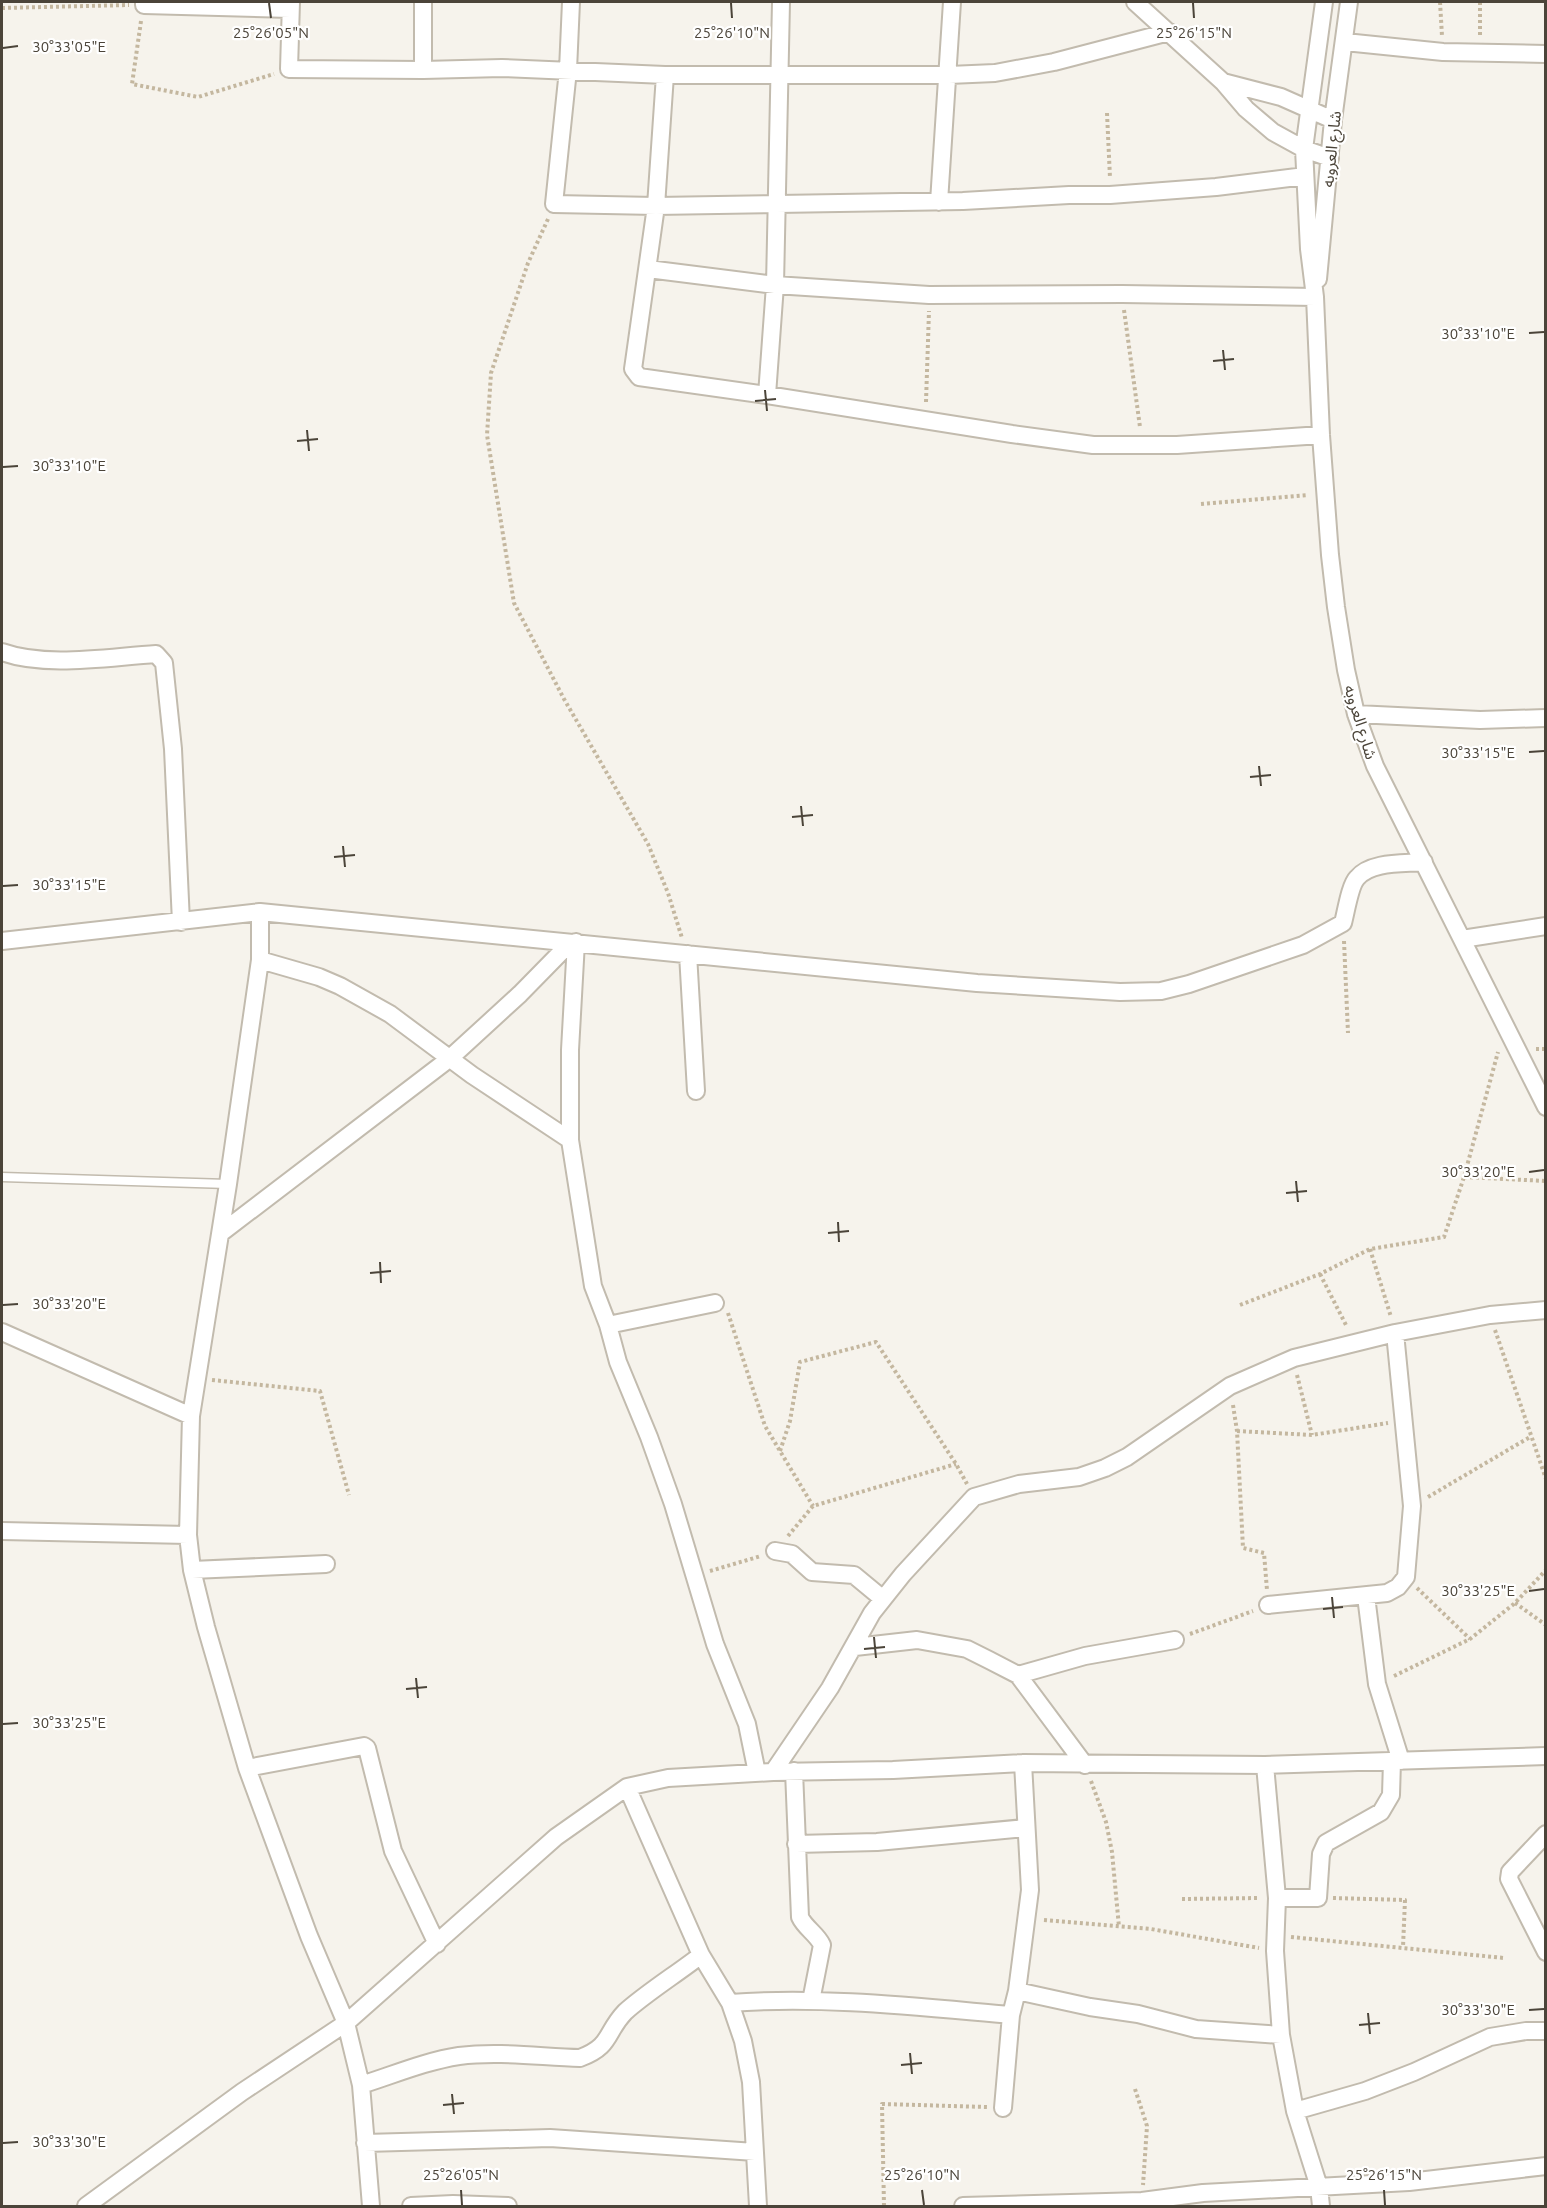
<svg xmlns="http://www.w3.org/2000/svg" width="1547" height="2208" font-family="Ubuntu,'Noto Sans Arabic',sans-serif">
  <rect width="100%" height="100%" fill="#f6f3ec"/>
  <g fill="none" stroke-linecap="round" stroke-linejoin="round">
    <defs>
      <path id="service" d="M2,1177L228,1184"/>
      <path id="minor" d="M144,2V5L290,9
        M291,2L289,69L423,70L502,68L665,75H949L995,73L1054,62L1169,32
        M571,2L568,70L554,204L656,206L963,201L1069,195H1110L1216,187L1305,176
        M1135,2L1223,82L1246,109L1273,132L1304,149L1330,158
        M1324,2L1304,149L1309,249L1315,297L1321,435L1330,555L1336,607L1346,670L1356,714L1375,766L1546,1107
        M1345,42L1443,52L1546,54
        M423,70V2
        M665,75L656,206L634,362L633,369L639,377L767,395L1012,434L1093,445H1177L1321,435
        M1223,82L1281,97L1333,120
        M939,202L952,2
        M648,269L775,285L929,295L1122,294L1315,297
        M1318,279L1333,120L1349,2
        M767,395L775,285L781,2
        M2,652C47,668 107,657 156,654L164,663L173,749L181,922
        M1356,714L1480,720L1546,718
        M260,912V960L228,1184L191,1416L188,1535L192,1570L206,1627L247,1768L309,1936L346,2023L361,2085L371,2206
        M1462,939L1546,926
        M2,941L260,912L977,983L1120,992L1161,991L1189,984L1303,945L1343,923C1346,912 1350,885 1357,878C1371,861 1404,864 1424,862
        M576,942L570,1050V1140L593,1286L608,1325L618,1362L649,1437L673,1504L715,1644L747,1724L757,1773
        M688,954L696,1091
        M260,960L319,977L340,986L390,1014L472,1075L570,1140
        M221,1233L449,1059L520,994L570,943
        M608,1325L715,1303
        M2,1332L191,1416
        M2,1531L188,1535
        M775,1551L792,1554L812,1572L854,1575L883,1599
        M192,1570L326,1564
        M1366,1596L1377,1684L1401,1761
        M1268,1605L1387,1593L1398,1587L1406,1577L1412,1506L1395,1333
        M855,1647L917,1640L967,1649L989,1660L1018,1675L1085,1765
        M1018,1675L1085,1656L1175,1640
        M1265,1765L1277,1898L1275,1951L1281,2035L1295,2111L1319,2187L1321,2206
        M247,1768L364,1746L367,1748L393,1851L437,1944
        M794,1771L800,1917C805,1928 817,1934 822,1945L811,2001
        M773,1772L893,1770L1023,1763L1265,1765L1546,1756
        M627,1787L701,1955L730,2003L743,2041L751,2082L758,2206
        M1546,1834L1510,1872L1509,1879L1546,1952
        M796,1844L877,1842L1025,1828
        M1277,1898H1318L1321,1854L1326,1843L1381,1812L1391,1795L1392,1761
        M1017,1991L1090,2007L1138,2014L1196,2029L1281,2035
        M730,2003C823,1996 918,2007 1011,2015
        M361,2085C393,2075 426,2061 459,2056C499,2051 541,2057 580,2058C612,2046 605,2033 625,2012C646,1993 678,1973 701,1955
        M1003,2108L1011,2015L1017,1991L1030,1890L1023,1763
        M1295,2111L1365,2091L1414,2072L1490,2037L1526,2031H1546
        M365,2143L550,2138L755,2152
        M86,2206L242,2092L346,2023L556,1837L627,1787L668,1778L773,1772L830,1688L872,1613L903,1574L974,1497L1019,1484L1079,1477L1105,1468L1127,1457L1230,1386L1294,1358L1395,1333L1490,1315L1546,1310
        M411,2206L453,2204L508,2206
        M963,2206L1142,2201L1203,2193L1409,2182L1546,2166"/>
    </defs>
    <!-- service casing -->
    <use href="#service" stroke="#c2bbae" stroke-width="11"/>
    <!-- minor casing -->
    <use href="#minor" stroke="#c2bbae" stroke-width="20"/>
    <!-- path -->
    <path stroke="#c4b79f" stroke-width="4" stroke-dasharray="3 3" stroke-linecap="butt" d="M1440,2L1442,36
      M1480,2V37
      M2,8L129,5
      M141,21L132,84L198,97L274,74
      M1107,113L1110,178
      M548,219L528,263L491,373L487,435L514,603L564,699L648,844L668,893L682,938
      M1124,310L1140,427
      M926,402L929,311
      M1201,504L1308,495
      M1344,941L1348,1033
      M1536,1049H1546
      M1464,1177L1546,1181
      M1370,1249L1391,1317
      M1320,1274L1347,1327
      M1240,1305L1320,1274L1370,1249L1444,1237L1464,1177L1498,1052
      M728,1313L765,1426L813,1506
      M1495,1330L1546,1479
      M1297,1375L1312,1435
      M212,1380L320,1391L349,1495
      M1233,1405L1237,1431L1243,1548L1264,1553L1267,1590
      M1237,1431L1312,1435L1388,1423
      M780,1451L790,1421L800,1362L876,1342L956,1464L967,1484
      M1428,1497L1530,1437
      M788,1536L813,1506L956,1464
      M710,1571L761,1556
      M1417,1588L1470,1639
      M1515,1603L1546,1625
      M1190,1634L1253,1611
      M1394,1676L1470,1639L1515,1603L1546,1570
      M1091,1781L1106,1822L1112,1852L1119,1927
      M1333,1898L1405,1900L1403,1947
      M1182,1899L1260,1898
      M1044,1920L1151,1929L1259,1948
      M1291,1937L1504,1958
      M1135,2089L1147,2126L1143,2185
      M884,2206L882,2104L987,2107"/>
    <!-- service -->
    <use href="#service" stroke="#fff" stroke-width="8"/>
    <!-- minor -->
    <use href="#minor" stroke="#fff" stroke-width="16"/>
  </g>
  <!-- ticks -->
  <path fill="none" stroke="#4b4439" stroke-width="2" d="M269,3L271,18M731,3L732,18M1193,3L1194,18M3,48L18,46M1529,333L1544,332M1223,350L1225,370M1213,361L1234,359M765,390L767,411M755,401L776,399M307,430L309,451M297,441L318,439M3,467L18,466M1529,752L1544,751M1259,766L1261,786M1250,777L1271,775M801,806L803,826M792,817L813,815M343,846L345,867M334,857L355,855M3,886L18,885M1529,1172L1544,1170M1296,1181L1298,1202M1286,1193L1307,1191M838,1222L839,1242M828,1233L849,1231M380,1262L381,1283M370,1273L391,1271M3,1305L18,1304M1529,1591L1544,1589M1332,1597L1334,1618M1323,1609L1343,1607M874,1637L876,1658M864,1649L885,1647M416,1678L418,1698M406,1689L427,1687M3,1724L18,1723M1529,2010L1544,2009M1368,2013L1370,2034M1359,2025L1380,2023M910,2053L912,2074M901,2065L922,2063M452,2094L454,2114M443,2105L464,2103M3,2143L18,2142M461,2190L462,2205M922,2190L924,2205M1384,2190L1385,2205"/>
  <g text-anchor="middle" stroke-width="4.5" stroke-linejoin="round" paint-order="stroke">
    <!-- street labels -->
    <g font-size="16" fill="#4b4439" stroke="#fff">
      <text transform="translate(1331 149) rotate(-84)" y="6">شارع العروبه</text>
      <text transform="translate(1361 722) rotate(73)" y="6">شارع العروبه</text>
    </g>
  </g>
  <g font-size="15" text-anchor="middle" fill="#4b4439" stroke="#fff" stroke-width="4.5" stroke-linejoin="round" paint-order="stroke">
    <text x="271" y="38">25°26'05"N</text>
    <text x="732" y="38">25°26'10"N</text>
    <text x="1194" y="38">25°26'15"N</text>
    <text x="69" y="52">30°33'05"E</text>
    <text x="1478" y="339">30°33'10"E</text>
    <text x="69" y="471">30°33'10"E</text>
    <text x="1478" y="758">30°33'15"E</text>
    <text x="69" y="890">30°33'15"E</text>
    <text x="1478" y="1177">30°33'20"E</text>
    <text x="69" y="1309">30°33'20"E</text>
    <text x="1478" y="1596">30°33'25"E</text>
    <text x="69" y="1728">30°33'25"E</text>
    <text x="1478" y="2015">30°33'30"E</text>
    <text x="69" y="2147">30°33'30"E</text>
    <text x="461" y="2180">25°26'05"N</text>
    <text x="922" y="2180">25°26'10"N</text>
    <text x="1384" y="2180">25°26'15"N</text>
  </g>
  <!-- border -->
  <rect width="1547" height="2208" fill="none" stroke="#4b4439" stroke-width="6"/>
</svg>
